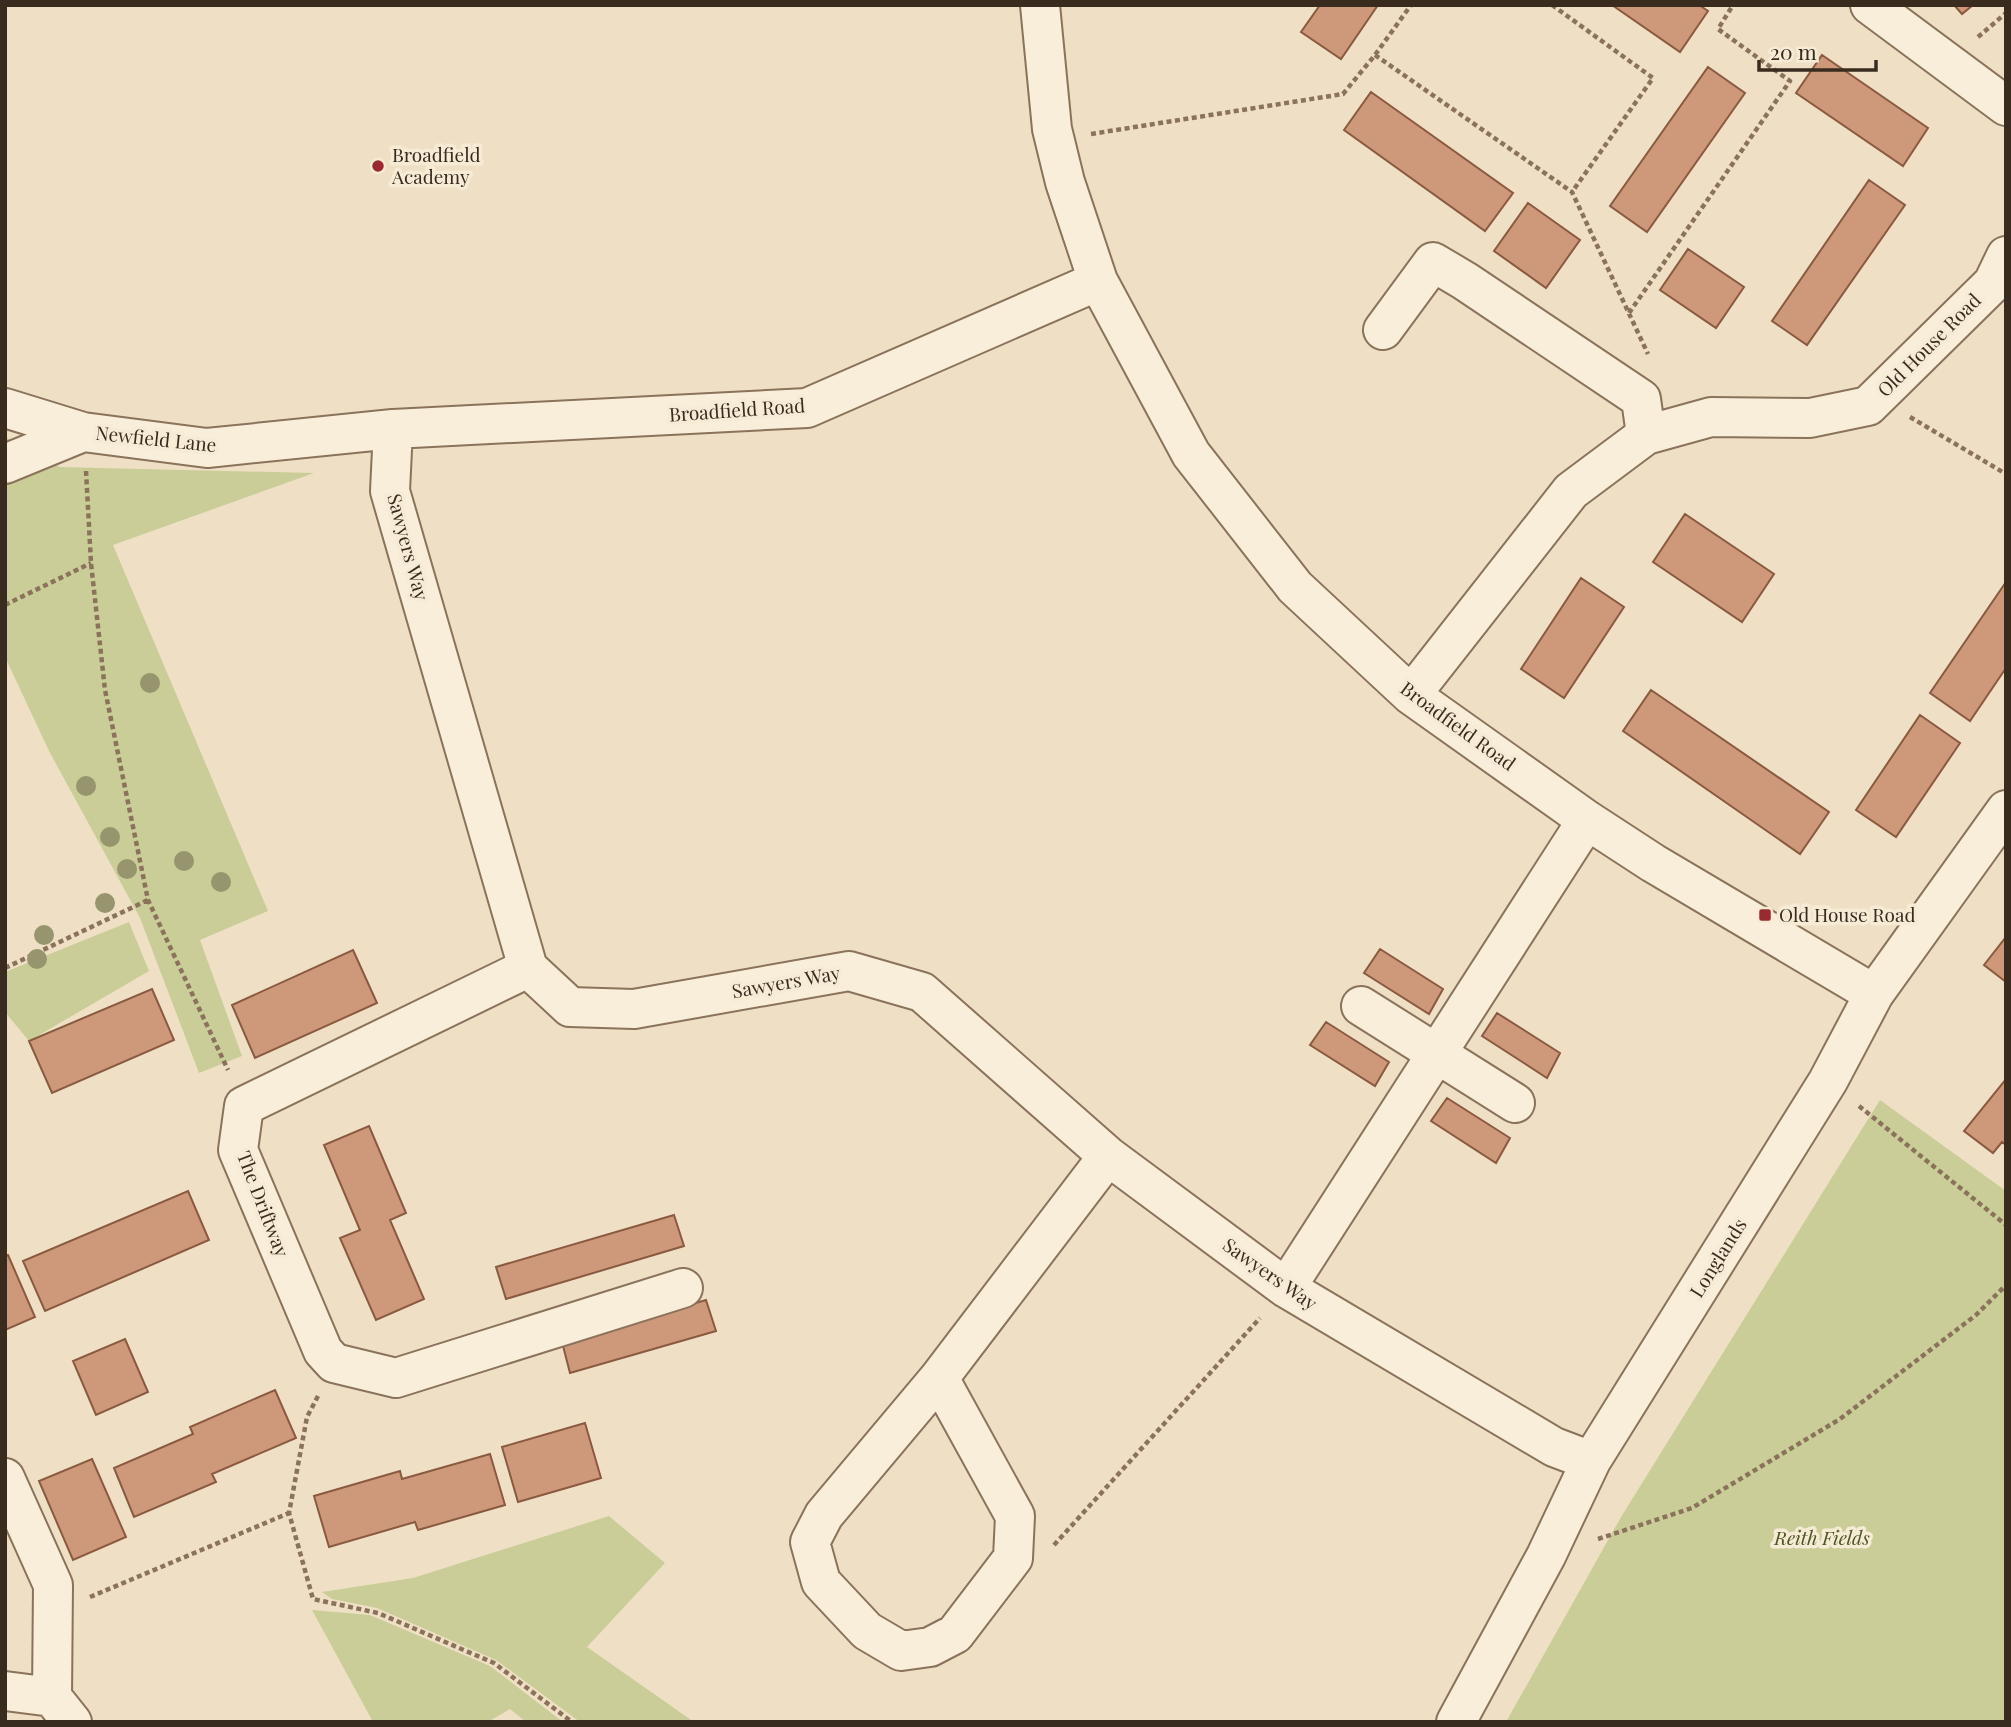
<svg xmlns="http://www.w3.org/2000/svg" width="2011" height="1727" font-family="'Playfair Display',serif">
  <rect width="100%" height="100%" fill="#efe0c5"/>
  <!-- green -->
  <path fill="#cacd98" d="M5,437L60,467L314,473L113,545L268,911L200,940L242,1056L199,1073L140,918L49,751L5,657Z
    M129,922L149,971L29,1041L5,1012V972Z
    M1880,1100L2006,1191V1722H1506L1621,1517Z
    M609,1516L665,1563L587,1647L694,1722H580L496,1660L377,1608L332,1599L322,1592L413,1578Z
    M312,1610L370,1615L490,1666L563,1722H526L510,1709L488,1722H373Z"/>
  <!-- building -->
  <path fill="#cd997a" stroke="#8a5a40" stroke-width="2" d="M1320,5H1378L1341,59L1301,32Z
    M1612,5H1699L1708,11L1680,52Z
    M1954,5H1973L1962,14Z
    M1822,55L1928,128L1903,166L1796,93Z
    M1708,67L1745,93L1647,232L1610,206Z
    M1371,92L1513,193L1485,231L1344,130Z
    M1869,180L1905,205L1807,345L1772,321Z
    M1528,203L1580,240L1546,288L1494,251Z
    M1688,249L1744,287L1716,328L1660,290Z
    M1685,514L1774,574L1742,622L1653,562Z
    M1581,578L1624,607L1564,698L1521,669Z
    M2006,582V668L1970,721L1930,693Z
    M1651,690L1829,812L1800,854L1623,731Z
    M1920,715L1960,743L1896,837L1856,810Z
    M2006,937V982L1984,965Z
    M1380,949L1443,989L1429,1014L1364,973Z
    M353,950L377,1003L255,1058L232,1005Z
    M152,989L174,1040L52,1093L29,1041Z
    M1497,1013L1560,1053L1547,1078L1482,1036Z
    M1326,1022L1389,1062L1375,1086L1310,1045Z
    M2006,1079V1145L2002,1142L1993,1153L1964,1131Z
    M1447,1098L1510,1138L1496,1163L1431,1121Z
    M369,1126L406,1213L390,1220L424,1299L376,1320L340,1238L360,1230L324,1145Z
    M188,1191L209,1240L45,1311L23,1261Z
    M674,1215L684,1246L506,1299L496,1267Z
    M8,1255L35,1317L5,1330V1256Z
    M706,1300L716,1331L570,1373L562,1342Z
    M125,1339L148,1392L96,1415L73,1361Z
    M275,1390L296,1438L212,1474L216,1482L134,1517L114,1468L193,1434L190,1427Z
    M585,1423L601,1478L518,1502L502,1447Z
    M490,1454L505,1505L418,1530L415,1522L329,1547L314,1496L400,1471L402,1479Z
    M92,1459L126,1537L73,1560L39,1481Z"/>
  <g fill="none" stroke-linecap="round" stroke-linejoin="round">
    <defs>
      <path id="minor" d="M1040,5L1052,129L1065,182L1098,281L1191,454L1295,587L1411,695L1587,820L1653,863L1874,994
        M1870,5L2006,106
        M1383,330L1433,262L1465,281L1641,399L1646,435
        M5,408L83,432L207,448L393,429L807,408L1098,281
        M393,429L390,491L528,968L570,1007L634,1009L849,971L922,992L1108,1156L1286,1288L1554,1447L1591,1461
        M5,464L83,432
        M1411,695L1571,491L1646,435L1711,417L1810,418L1868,406L1993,283L2006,256
        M528,968L244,1106L238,1150L323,1351L334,1363L396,1378L683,1288
        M1361,1006L1515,1103
        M1286,1288L1587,820
        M939,1378L1015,1516L1013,1558L955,1634L930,1647L901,1651L867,1631L821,1582L810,1542L824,1515L939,1378L1108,1156
        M5,1478L53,1585L52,1697
        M5,1691L52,1697L72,1722
        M1456,1722L1546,1556L1591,1461L1828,1081L1874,994L2006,810"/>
    </defs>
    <!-- minor casing -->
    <use href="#minor" stroke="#8a725b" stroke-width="42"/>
    <!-- path -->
    <path stroke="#8a725b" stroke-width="4.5" stroke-dasharray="5 3.5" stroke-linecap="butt" d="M1552,5L1653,78L1572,192
      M1978,37L2006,13
      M1375,55L1572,192L1648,354
      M1091,134L1343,94L1375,55L1411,5
      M1629,313L1790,81L1718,29L1733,5
      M1910,417L2006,474
      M86,471L91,563L105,690L148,900L228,1070
      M5,605L91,563
      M5,968L148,900
      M1859,1106L2006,1225
      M318,1396L307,1417L289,1513L313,1599L378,1613L494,1663L572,1722
      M1598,1539L1692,1508L1840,1419L1976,1315L2006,1285
      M1054,1545L1260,1318
      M90,1597L289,1513"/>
    <!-- minor -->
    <use href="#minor" stroke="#f9eed9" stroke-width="38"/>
  </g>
  <!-- trees -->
  <g fill="#96956d">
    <circle cx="150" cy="683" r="10"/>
    <circle cx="86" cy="786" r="10"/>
    <circle cx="110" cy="837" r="10"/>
    <circle cx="184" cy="861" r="10"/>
    <circle cx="127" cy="869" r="10"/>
    <circle cx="221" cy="882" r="10"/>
    <circle cx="105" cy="903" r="10"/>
    <circle cx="44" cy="935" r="10"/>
    <circle cx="37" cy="959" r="10"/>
  </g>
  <!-- markers -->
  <g fill="#9a2a30" stroke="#f6ebd5" stroke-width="2.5">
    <circle cx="378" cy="166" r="7"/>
    <rect x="1758" y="908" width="14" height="14" rx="3.5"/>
  </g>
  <g text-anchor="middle" stroke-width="7" stroke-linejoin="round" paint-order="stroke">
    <!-- poi labels -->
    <g font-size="19" fill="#3a2b1f" stroke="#f6ebd5" text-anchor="start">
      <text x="392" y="162">Broadfield<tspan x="392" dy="22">Academy</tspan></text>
      <text x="1779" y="922">Old House Road</text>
    </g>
    <!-- street labels -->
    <g font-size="19" fill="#3a2b1f" stroke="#f6ebd5">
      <text transform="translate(1929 345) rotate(-45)" y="7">Old House Road</text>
      <text transform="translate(737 410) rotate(-4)" y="7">Broadfield Road</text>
      <text transform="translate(156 439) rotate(6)" y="7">Newfield Lane</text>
      <text transform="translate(408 547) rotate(75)" y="7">Sawyers Way</text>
      <text transform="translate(1458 726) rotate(36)" y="7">Broadfield Road</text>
      <text transform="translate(786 982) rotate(-10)" y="7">Sawyers Way</text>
      <text transform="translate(263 1204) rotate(69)" y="7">The Driftway</text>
      <text transform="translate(1718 1258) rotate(-58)" y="7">Longlands</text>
      <text transform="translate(1270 1274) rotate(35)" y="7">Sawyers Way</text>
    </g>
    <!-- park labels -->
    <g font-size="19" font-style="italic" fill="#4d5725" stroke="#f6ebd5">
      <text x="1822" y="1545">Reith Fields</text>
    </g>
  </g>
  <!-- border -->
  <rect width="2011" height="1727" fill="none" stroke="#3a2b1f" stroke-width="14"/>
  <!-- scale -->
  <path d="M1759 60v10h117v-10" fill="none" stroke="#3a2b1f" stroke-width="3.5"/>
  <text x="1770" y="60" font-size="21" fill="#3a2b1f" stroke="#f6ebd5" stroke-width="5" paint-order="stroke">20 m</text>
</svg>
